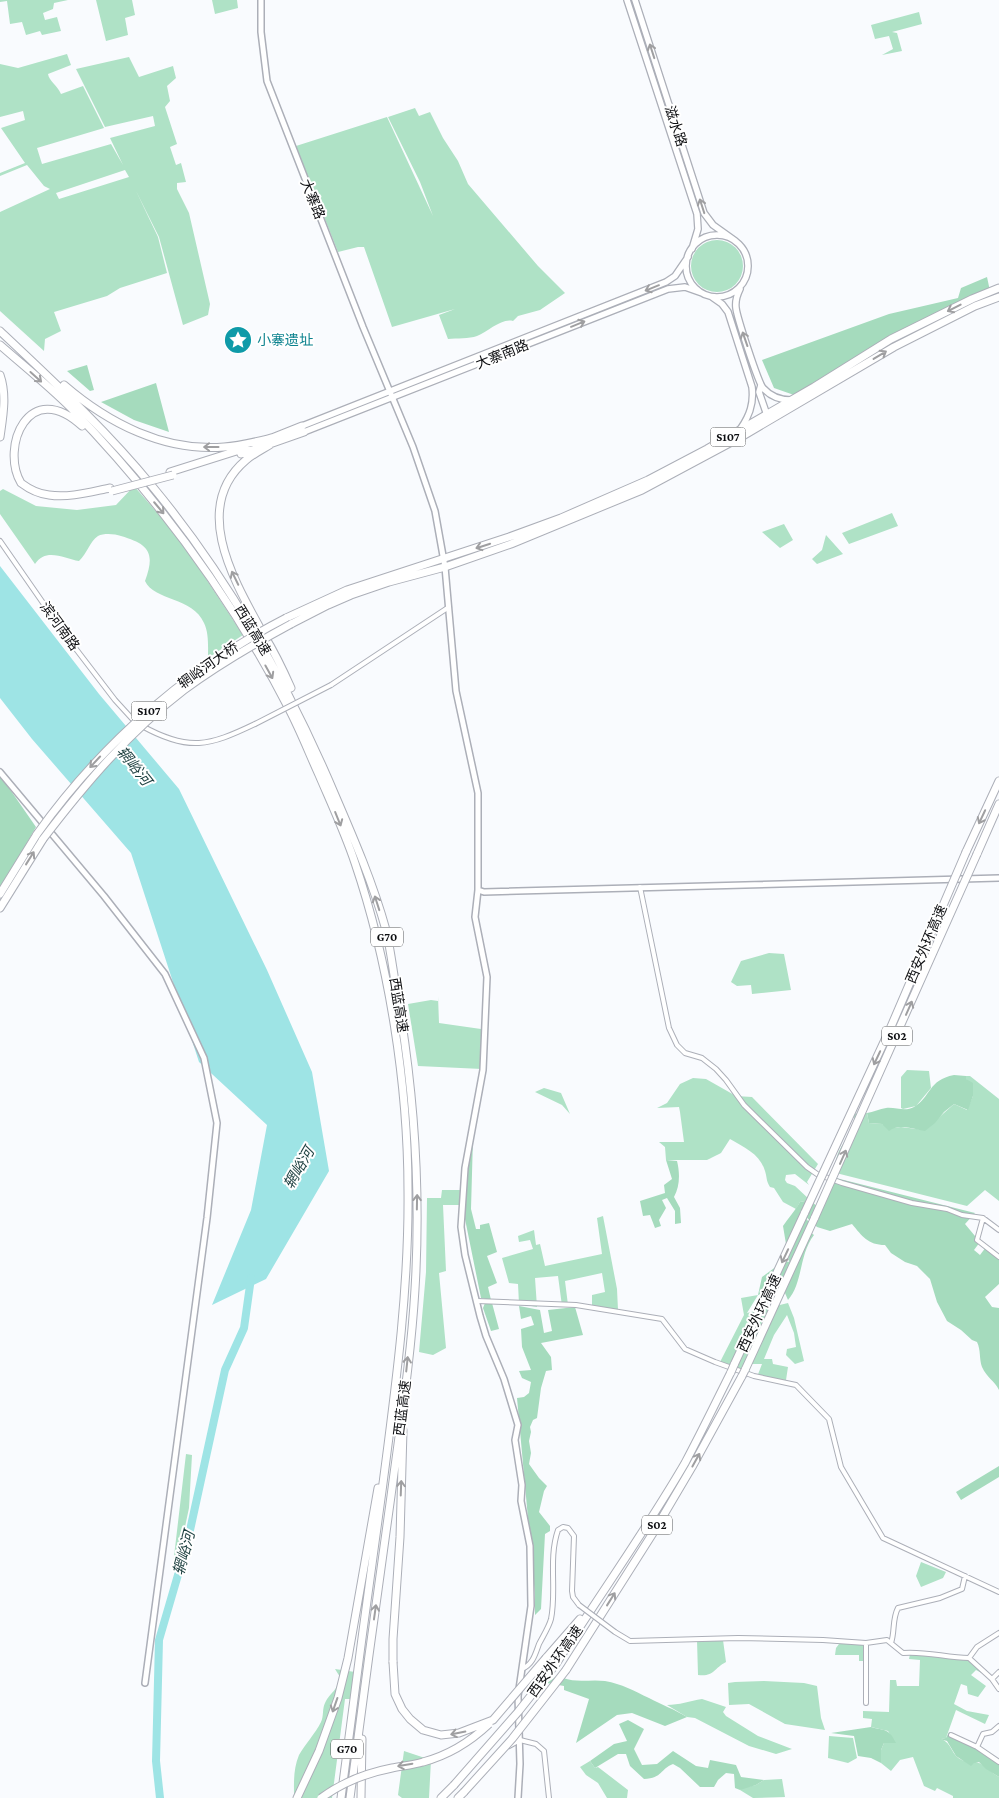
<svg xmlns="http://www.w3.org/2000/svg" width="999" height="1798" font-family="'Crimson Pro','Noto Sans SC',serif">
  <rect width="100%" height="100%" fill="#f9fbfe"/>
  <!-- green -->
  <path fill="#afe2c6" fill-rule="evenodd" d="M0,0H68L54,3L53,9L43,13L45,20L57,17L61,31L42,35L40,31L26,35L22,22L10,24L7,1L0,2Z
    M96,0H132L135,15L125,18L128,35L106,41Z
    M212,0H237L238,8L215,14Z
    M919,12L922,24L892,32L897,33L902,51L882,55L893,49L889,36L875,39L871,25Z
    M67,54L71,65L48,74C49,81 57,85 61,94L83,86L104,128L37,148L42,164L111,144L123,165L110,138L155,126L153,116L105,127L76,69L129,57L139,77L173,66L176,78L167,86L170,101L165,107L177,144L170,147L176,165L181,163L186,182L177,183V189L189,213L210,304L208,315L183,325L159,237L136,191L158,237L167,273L120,288L107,296L54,312L61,331L45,339L44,351L0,311V212L50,189L44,186L27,165L0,176V173L25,163L1,128L25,120L23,111L0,117V64L18,68ZM125,170L129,177L59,199L56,193Z
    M415,108L419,116L430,112L443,138L458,161L468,184L538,266L565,293L540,310L518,316L513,321C501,318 488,332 477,336C469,339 457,338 448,339L439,315L455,309L392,327L364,247H358L338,252L296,146L387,117L433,216L420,182L388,117Z
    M691 266a26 26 0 1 1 52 0a26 26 0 1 1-52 0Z
    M134,486L180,539L243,635L208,658C208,647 209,633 204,623C193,597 154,601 145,581C156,552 148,544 121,536C115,534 104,533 98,536C90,541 87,554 79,561C65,559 46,547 35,564L0,514V491L3,489L36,506L77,510L116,505Z
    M892,513L898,526L849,544L842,533Z
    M784,524L793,540L780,548L762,532Z
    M826,535L843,554L817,564L812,559L822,550Z
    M769,953L784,954L791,990L752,994L751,985L737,986L731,982L741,961Z
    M438,996L439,1023L488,1030L482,1069L418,1066L408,1004L431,1000L438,1001Z
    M907,1070L929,1071L931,1088L916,1106L903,1109L901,1108V1077Z
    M966,1076H970L999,1099V1201L985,1190L967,1206L836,1173C832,1152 848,1138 860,1123L850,1114L867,1113L869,1123L882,1124L893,1128L901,1127L925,1130L954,1104L967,1110L973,1096L966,1079Z
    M693,1078L706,1079L736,1096L752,1097L818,1164L807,1182L809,1185L795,1174L786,1175L785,1180L787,1183L795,1186L810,1200L800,1202L796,1209L783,1202L774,1188L770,1187C766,1181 767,1177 765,1171C760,1154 745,1148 730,1139L721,1153L707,1160H666L665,1147L659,1142H684L680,1112L679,1107L657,1108L667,1103L680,1084Z
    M544,1088L561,1093L570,1114L562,1105L535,1092Z
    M442,1190H460V1205H443L446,1271L439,1273L446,1348L433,1355L419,1352L426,1272L427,1198H441Z
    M603,1216L617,1289L618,1310L592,1305V1295L605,1292L602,1273L565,1281L568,1305L562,1306L558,1276L535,1278L537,1307L519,1304L518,1284L509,1283L502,1258L533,1249L530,1240L519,1242L518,1236L534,1230L536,1245L540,1244L545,1266L602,1254L597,1218Z
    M758,1295L747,1313L788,1303L794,1318L804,1361L795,1364L786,1355L787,1349L796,1347L794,1333L787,1315L774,1335L764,1359H772L773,1364L788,1367L786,1380L757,1377L762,1364H748L751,1377L720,1362L744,1315L741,1298Z
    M186,1454L192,1455L189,1508L175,1574L173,1565Z
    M921,1562L946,1572L943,1578L921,1587L916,1576Z
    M697,1640H723L726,1662C713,1669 714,1677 698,1675Z
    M839,1644H867V1661H859V1655H835L836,1648Z
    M910,1654L973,1659L991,1678L976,1670L971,1675L986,1686L978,1697L968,1694L967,1686L961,1684L954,1704L967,1711L989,1715L985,1724L956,1710L946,1738L941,1739C952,1743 951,1754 960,1759C966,1763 973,1760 979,1763C983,1764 993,1774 999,1777V1798H953V1796L937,1788L935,1791L924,1786L913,1757L900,1760L891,1771L881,1763V1750L884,1743H895L888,1731L871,1727L872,1719L863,1718V1711L889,1712L890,1680H896L897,1686H919L920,1660L909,1659Z
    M335,1669L355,1672L351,1699H345L332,1798H294C294,1784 293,1769 299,1755C305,1744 315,1734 321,1722C324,1716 322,1709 325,1703C331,1691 337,1692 340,1677Z
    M764,1681L804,1683L817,1686L821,1718L825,1730L785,1724L749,1704L729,1705L728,1683L735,1682Z
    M702,1699L726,1707L723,1712L726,1716L758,1736L792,1749L776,1754L749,1746L695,1718L687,1717L667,1705C679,1705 690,1701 702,1699Z
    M829,1736L853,1738L857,1758L848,1763L828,1758Z
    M404,1751L431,1760L429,1798H402L398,1795Z
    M590,1761L595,1768L598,1767L628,1790L627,1798H607L598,1783L586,1775L580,1767Z
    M782,1779L785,1797L753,1798L740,1790L742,1788L756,1785L764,1780Z"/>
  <!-- forest -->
  <path fill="#a5dbbd" d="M987,277L990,291L916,326L794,395L774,388L762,360L889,314L958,298L961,288Z
    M87,365L94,390L90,391L67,371Z
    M156,383L169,432L134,420L101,402Z
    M0,775L36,827L0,890Z
    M954,1075L966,1076V1079L973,1083V1096L968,1110L954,1104L944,1112L935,1123L925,1131C914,1129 898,1123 889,1131L882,1124L869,1123L867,1113C873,1112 880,1109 886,1108C896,1107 905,1112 914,1107C931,1097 928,1080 954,1075Z
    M473,1138L471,1209L476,1229H480V1225L489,1223L497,1252L487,1256L497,1283L488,1287L491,1300L481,1298L465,1219V1176Z
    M666,1160L677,1161C680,1173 680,1186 674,1197L680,1208L681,1223L675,1224V1211L667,1198L662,1200L666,1208L659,1220L661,1226L655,1228L650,1215L643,1216L640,1201L665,1193L664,1185L672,1179Z
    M836,1178L975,1213L965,1224L980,1242L974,1250L980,1255L986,1247L999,1259V1284L985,1297L992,1307L999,1308V1390C994,1380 987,1378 982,1367C979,1359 981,1350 977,1342L972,1340L961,1330L947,1321L937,1302L930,1279L917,1266L905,1262L891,1253L885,1245C868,1245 862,1236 852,1224L830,1231L817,1227L804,1215L808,1221L810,1232L814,1235C799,1254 803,1283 788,1300L785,1293L778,1290L758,1295L762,1277L777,1266L782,1260L789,1262L783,1226C788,1218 795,1211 800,1202L810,1200L821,1210Z
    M485,1303H492L499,1329L491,1331L483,1308Z
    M519,1306L540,1310L544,1333L552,1331L548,1310L575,1307L583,1335L541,1343L551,1357L552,1370L546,1371L541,1388L537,1418L533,1420L530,1427L531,1432L529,1441L531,1453L529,1464L539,1478L547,1486L544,1491L539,1512L550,1526V1531L545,1534L541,1609L535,1615V1595L517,1398L524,1397L529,1393L531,1382L522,1378L519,1371L531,1370L522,1347L521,1329L534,1325L531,1316L521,1319Z
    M999,1466V1477L961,1500L956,1492Z
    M564,1671L563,1678C577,1683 591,1679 605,1681C622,1684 634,1691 649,1698C662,1705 674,1709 687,1717L665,1726L632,1713L617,1715L576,1743L589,1699L564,1690V1686L547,1683Z
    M628,1720L644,1729L634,1749L642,1765L657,1764L673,1751L696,1766L708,1768L710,1760L736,1765L741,1777L764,1780L756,1785L740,1790L735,1788L734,1774L726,1773L718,1780L714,1787H700L680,1768L673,1764C660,1769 663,1778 644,1779L630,1766L626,1754H618L595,1768L590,1761L614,1744L627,1741L619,1724Z
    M871,1727C885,1731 889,1728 896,1743H884L881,1750V1763L871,1758L858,1756L854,1736L831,1733Z
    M949,1732L999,1761V1777L986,1769L979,1762L974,1763L971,1766L956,1756L947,1741L940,1739L946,1738Z"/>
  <!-- water -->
  <path fill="#9ee4e5" d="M0,566L99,694L179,789L267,970L312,1072L329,1171L266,1279L212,1305L251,1210L267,1125L199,1062L131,853L32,739L0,698Z"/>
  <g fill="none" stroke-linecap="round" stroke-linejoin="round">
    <!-- river -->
    <path stroke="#9ee4e5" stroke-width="8" d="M160,1798L156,1761L159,1640L187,1544L225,1370L244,1328L251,1278"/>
    <defs>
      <path id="street" d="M0,541L66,636L115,700L136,723
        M331,685L449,607
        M142,726C189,752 209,746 255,724
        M640,887L669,1028L677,1045L685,1053L702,1058L716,1069L726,1080L744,1105L807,1167L817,1174L842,1183L912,1203L947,1209L962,1215L983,1218L999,1230
        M983,1218L977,1240L999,1257
        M477,1301L576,1305L662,1319L685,1349L715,1362L754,1376L796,1385L829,1419L841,1467L883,1538L999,1592
        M615,1632L630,1641L738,1638L823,1640L866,1643L887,1640L903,1653C926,1651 947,1658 969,1658L992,1679L999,1689
        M866,1643V1703
        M891,1643C895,1632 892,1619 898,1608L940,1598L962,1589L965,1576
        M969,1658L977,1647L999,1633
        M522,1669C533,1664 535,1655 539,1644C543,1636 549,1627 551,1619C557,1590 548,1559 558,1530L563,1527L568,1528L574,1536L572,1591L573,1597L579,1605
        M992,1679L999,1672
        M951,1735L977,1747L999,1762
        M509,1746L520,1740L536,1744L544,1751L549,1798
        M977,1747L983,1734L992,1732L999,1726"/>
      <path id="secondary" d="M261,0V32L267,81L363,327L413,447L435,511L445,567L456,691L478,793V890L475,917L487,977L483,1070L465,1168L461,1227L465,1255L480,1316L486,1336L504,1379L518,1425L515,1440L522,1485L521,1501L530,1546L531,1606L518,1696L520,1764L518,1798
        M0,772L104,896L165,974L204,1058L217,1123L207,1218L145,1683
        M478,890L484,892L999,878"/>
      <path id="primary" d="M627,0L697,214L698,229L692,249
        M635,0L704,213L713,225L734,240
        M686 266a31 31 0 1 1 62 0a31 31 0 1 1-62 0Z
        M740,289C737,295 735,301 736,308C737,317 758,382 763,388C770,396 780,400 791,400
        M712,297L722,304L728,312L752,387C754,403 750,415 741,428
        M761,385L759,392L768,418
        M302,426L666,282L675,276L688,257
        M304,432L668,289L685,287L702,293"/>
      <path id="highway" d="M0,331C53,381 106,430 152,486C229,579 288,684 335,795C354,839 373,883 386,930C391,951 393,972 397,993C414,1090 421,1190 415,1289C411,1358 400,1427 391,1496C377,1597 363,1697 350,1798
        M0,345C24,366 49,386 71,408C158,498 232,598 289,709C300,730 309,753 319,775C331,803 345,833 355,863C389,963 408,1085 408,1191C409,1292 395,1391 382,1491C368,1593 354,1696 341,1798
        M0,375C7,395 3,416 0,437
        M64,385C108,423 164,452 224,447C241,446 259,441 276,437
        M82,426C29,377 0,447 21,483C29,489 39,494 49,495C69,498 90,492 110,488
        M272,438L302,426
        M271,444C263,449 253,454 246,460C188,509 238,587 265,637C275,653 283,670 291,688
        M241,454L304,432
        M170,472L246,448
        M286,618L347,590L509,537L561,518L648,480L707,449L814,387L891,339L972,299L999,288
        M291,624L328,605L351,595L389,582L445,567L511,544L642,490L741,437L894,347L975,306L999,297
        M966,852L999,781
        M977,854L999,804
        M0,894L37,834
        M0,908L43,839
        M734,1365L805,1212
        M745,1370L815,1217
        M546,1658L580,1619
        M393,1662V1639L400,1537L403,1430
        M556,1664C598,1597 645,1532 685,1463C701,1433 716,1402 731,1372
        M566,1670L653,1533L692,1467L742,1376
        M297,1798L319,1751L338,1698L348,1658L378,1488
        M361,1798L362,1739
        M441,1798L454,1785
        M458,1798L464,1792"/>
    </defs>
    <!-- street casing -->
    <use href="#street" stroke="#acafb8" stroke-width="6"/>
    <!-- secondary casing -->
    <use href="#secondary" stroke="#acafb8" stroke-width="8"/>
    <!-- primary casing -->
    <use href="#primary" stroke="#acafb8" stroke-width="8"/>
    <!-- highway casing -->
    <use href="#highway" stroke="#acafb8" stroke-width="9"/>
    <!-- street -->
    <use href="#street" stroke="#fff" stroke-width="4"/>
    <!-- secondary -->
    <use href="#secondary" stroke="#fff" stroke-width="5"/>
    <!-- primary -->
    <use href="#primary" stroke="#fff" stroke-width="5.5"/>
    <!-- highway -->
    <use href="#highway" stroke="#fff" stroke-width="7"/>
    <defs>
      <path id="street-bridge" d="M255,724L331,685
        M579,1605L615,1632"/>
      <path id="highway-bridge" d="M112,491L173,475
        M37,834C102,743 187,669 286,618
        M43,839C85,784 129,732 184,690C218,665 254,644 291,624
        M805,1212L890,1029L966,852
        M815,1217L977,854
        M731,1372L734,1365
        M742,1376L745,1370
        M393,1662L395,1694L402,1709L410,1719L423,1730L441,1735L459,1733L493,1720L546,1658
        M454,1785L518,1712L556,1664
        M464,1792L512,1739L566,1670
        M321,1798C343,1782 366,1773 392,1768C402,1766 413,1765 423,1762C449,1755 470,1742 489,1724"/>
    </defs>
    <!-- street-bridge casing -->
    <use href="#street-bridge" stroke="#acafb8" stroke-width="6" stroke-linecap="butt"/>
    <!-- highway-bridge casing -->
    <use href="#highway-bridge" stroke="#acafb8" stroke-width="9" stroke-linecap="butt"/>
    <!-- street-bridge -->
    <use href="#street-bridge" stroke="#fff" stroke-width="4"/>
    <!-- highway-bridge -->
    <use href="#highway-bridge" stroke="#fff" stroke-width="7"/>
  </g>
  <!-- one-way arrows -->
  <defs><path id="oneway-shaft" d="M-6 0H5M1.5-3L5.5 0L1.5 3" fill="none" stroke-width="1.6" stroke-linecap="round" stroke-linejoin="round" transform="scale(1.25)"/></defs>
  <g stroke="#9f9fa1">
    <use href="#oneway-shaft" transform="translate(652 51) rotate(-108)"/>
    <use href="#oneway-shaft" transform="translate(702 206) rotate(-108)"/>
    <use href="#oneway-shaft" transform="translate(652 288) rotate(158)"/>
    <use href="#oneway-shaft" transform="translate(954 308) rotate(153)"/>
    <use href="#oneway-shaft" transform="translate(578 324) rotate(-22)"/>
    <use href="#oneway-shaft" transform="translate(745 339) rotate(-109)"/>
    <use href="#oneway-shaft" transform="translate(880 355) rotate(-31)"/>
    <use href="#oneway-shaft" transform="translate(36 377) rotate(42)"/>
    <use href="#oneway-shaft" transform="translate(211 447) rotate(-180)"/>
    <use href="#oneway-shaft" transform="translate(159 508) rotate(50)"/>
    <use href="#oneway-shaft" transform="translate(483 546) rotate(162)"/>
    <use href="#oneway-shaft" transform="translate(235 578) rotate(-116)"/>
    <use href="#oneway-shaft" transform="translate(269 672) rotate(61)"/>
    <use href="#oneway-shaft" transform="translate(95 762) rotate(133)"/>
    <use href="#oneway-shaft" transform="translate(982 817) rotate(115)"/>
    <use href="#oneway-shaft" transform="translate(338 819) rotate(68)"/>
    <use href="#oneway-shaft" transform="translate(30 858) rotate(-58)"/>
    <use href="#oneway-shaft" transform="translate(377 903) rotate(-108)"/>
    <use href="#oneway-shaft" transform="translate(909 1008) rotate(-66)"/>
    <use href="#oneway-shaft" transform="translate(877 1058) rotate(115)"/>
    <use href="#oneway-shaft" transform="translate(843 1157) rotate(-66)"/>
    <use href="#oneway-shaft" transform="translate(417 1202) rotate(-89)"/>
    <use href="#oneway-shaft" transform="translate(785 1256) rotate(115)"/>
    <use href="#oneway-shaft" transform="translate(407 1364) rotate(-84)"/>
    <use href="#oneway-shaft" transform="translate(696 1460) rotate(-61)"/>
    <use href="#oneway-shaft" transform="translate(401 1488) rotate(-88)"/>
    <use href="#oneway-shaft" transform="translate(611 1599) rotate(-58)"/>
    <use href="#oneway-shaft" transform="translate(375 1612) rotate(-82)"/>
    <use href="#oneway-shaft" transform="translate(335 1705) rotate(109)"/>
    <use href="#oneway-shaft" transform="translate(458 1733) rotate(169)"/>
    <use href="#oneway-shaft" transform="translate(405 1765) rotate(170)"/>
  </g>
  <!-- icons -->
  <defs>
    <symbol id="sight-disc" viewBox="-11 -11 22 22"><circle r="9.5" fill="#0f9aa8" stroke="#fff"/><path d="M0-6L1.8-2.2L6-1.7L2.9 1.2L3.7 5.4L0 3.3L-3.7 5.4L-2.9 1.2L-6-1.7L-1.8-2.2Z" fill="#fff"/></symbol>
  </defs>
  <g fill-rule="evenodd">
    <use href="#sight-disc" x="222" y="324" width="32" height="32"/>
  </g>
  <g text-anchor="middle" stroke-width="4" stroke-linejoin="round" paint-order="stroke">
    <!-- shield labels -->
    <g fill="#fff" stroke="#57585a" stroke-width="1">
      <rect x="710.5" y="427.5" width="35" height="19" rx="4"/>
      <rect x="131.5" y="701.5" width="35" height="19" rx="4"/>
      <rect x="371" y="927.5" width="32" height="19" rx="4"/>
      <rect x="882" y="1026.5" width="30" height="19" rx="4"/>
      <rect x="642" y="1515.5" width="30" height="19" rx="4"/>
      <rect x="331" y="1739.5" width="32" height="19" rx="4"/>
    </g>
    <g font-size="12" font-weight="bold" fill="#0f1013">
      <text x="728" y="441">S107</text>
      <text x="149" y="715">S107</text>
      <text x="387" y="941">G70</text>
      <text x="897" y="1040">S02</text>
      <text x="657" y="1529">S02</text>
      <text x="347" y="1753">G70</text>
    </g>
    <!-- street labels -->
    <g font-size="14" fill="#0f1013" stroke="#fff">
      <text transform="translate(676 126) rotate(72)" y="5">滋水路</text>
      <text transform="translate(313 199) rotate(68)" y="5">大寨路</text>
      <text transform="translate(502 354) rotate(-22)" y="5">大寨南路</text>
      <text transform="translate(60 626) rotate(54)" y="5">滨河南路</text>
      <text transform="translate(253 630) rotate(59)" y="5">西蓝高速</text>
      <text transform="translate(208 665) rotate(-35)" y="5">辋峪河大桥</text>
      <text transform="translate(926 944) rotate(-67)" y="5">西安外环高速</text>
      <text transform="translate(399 1005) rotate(81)" y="5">西蓝高速</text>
      <text transform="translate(759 1313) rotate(-65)" y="5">西安外环高速</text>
      <text transform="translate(402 1408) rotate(-83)" y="5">西蓝高速</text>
      <text transform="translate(555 1661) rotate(-55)" y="5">西安外环高速</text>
    </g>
    <!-- culture labels -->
    <g font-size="14" fill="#0d838f" stroke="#fff" text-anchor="start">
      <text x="257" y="345">小寨遗址</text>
    </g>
    <!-- water labels -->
    <g font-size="15" font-style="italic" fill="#1b3e3e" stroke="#fff">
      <text transform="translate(134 766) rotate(51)" y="5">辋峪河</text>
      <text transform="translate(299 1168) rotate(-60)" y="5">辋峪河</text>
      <text transform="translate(184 1553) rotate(-75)" y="5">辋峪河</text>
    </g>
  </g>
</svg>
